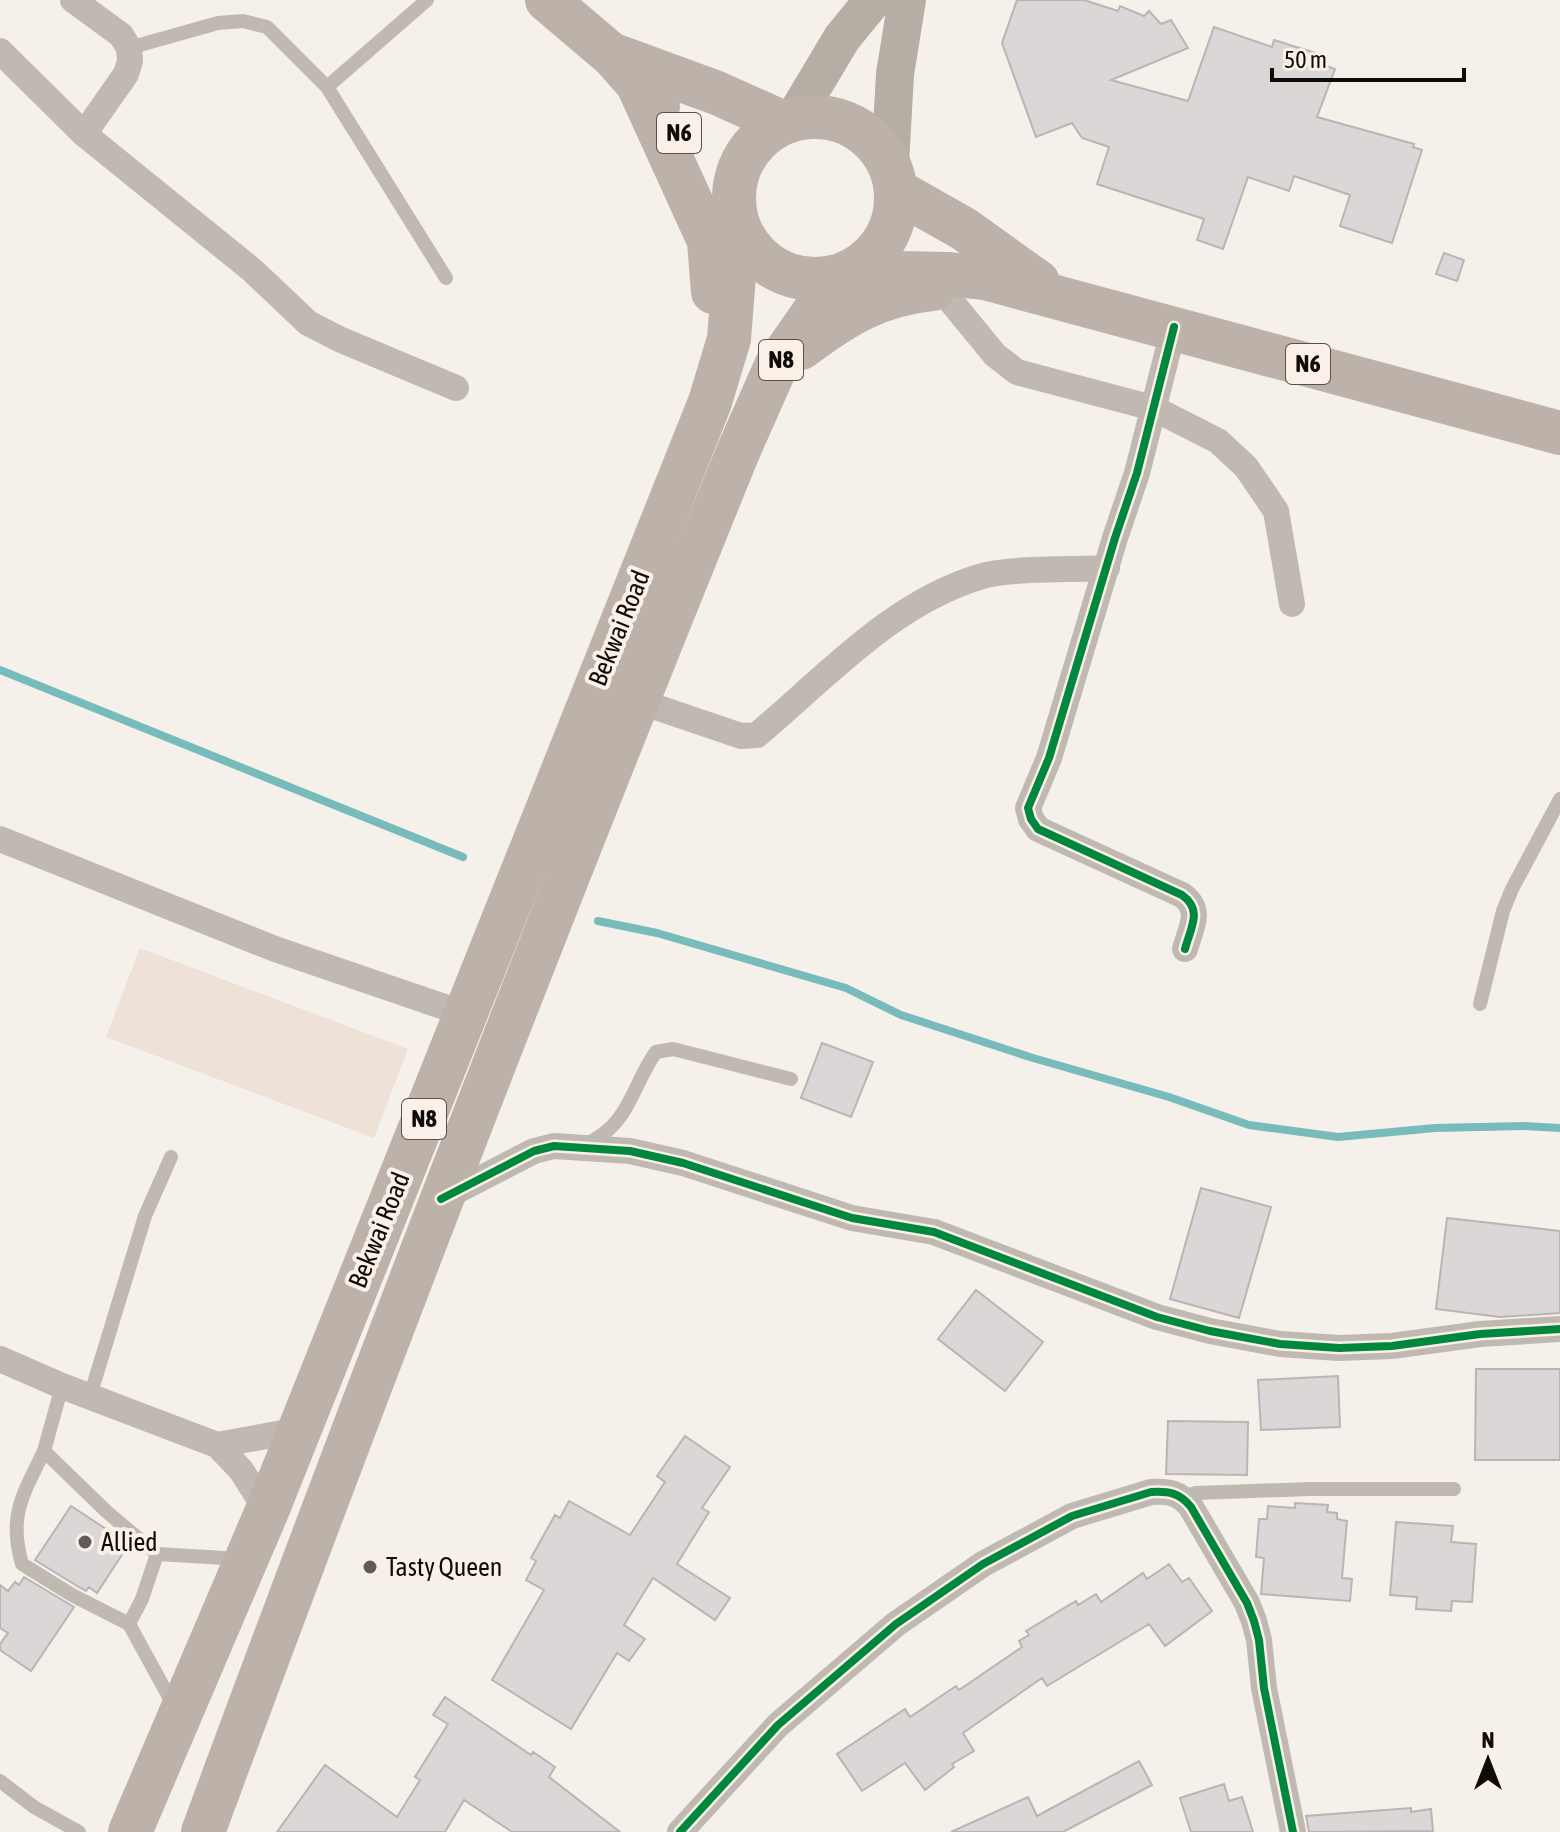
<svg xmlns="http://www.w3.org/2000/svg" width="1560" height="1832" font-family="'Asap Condensed',sans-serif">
  <rect width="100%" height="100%" fill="#f6f0eb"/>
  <!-- built -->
  <path fill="#eee1d8" d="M140,948L408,1049L374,1138L106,1037Z"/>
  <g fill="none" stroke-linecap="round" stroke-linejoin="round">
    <!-- stream -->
    <path stroke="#77bbba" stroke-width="8" d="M0,670L463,857
      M598,921L657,933L846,988L901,1015L1033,1058L1169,1097L1249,1125L1338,1137L1435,1128L1524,1126L1560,1128"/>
  </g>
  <!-- building -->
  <path fill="#dcd7d7" stroke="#b9b5b4" stroke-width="2" d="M1017,0H1084L1118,11L1120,6L1144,16L1149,11L1161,24L1171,20L1188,48L1111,80L1188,101L1214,27L1272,47L1274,40L1322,55L1319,63L1335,69L1317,117L1414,144L1413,147L1422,150L1392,243L1340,226L1350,195L1294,176L1289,191L1248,177L1223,249L1197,240L1204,219L1097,184L1109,147L1082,138L1072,123L1036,137L1002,43Z
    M1444,253L1464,260L1457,281L1436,274Z
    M822,1043L873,1062L851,1117L801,1098Z
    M1201,1188L1271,1207L1239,1318L1170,1299Z
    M1447,1218L1560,1231V1313L1500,1317L1436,1309Z
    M976,1290L1043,1342L1005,1391L938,1339Z
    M1476,1369H1560V1460H1475Z
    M1338,1376L1340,1427L1261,1430L1258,1380Z
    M1168,1421L1248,1422L1247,1475L1166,1474Z
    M685,1436L730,1467L702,1508L709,1512L677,1564L730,1598L715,1620L653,1578L624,1625L645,1639L629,1661L617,1653L571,1729L492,1680L544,1590L526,1580L536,1561L531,1558L555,1515L560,1518L569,1501L630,1535L665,1482L657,1476Z
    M1295,1503L1328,1505L1327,1512L1337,1513V1519L1347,1521L1342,1578L1352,1579L1350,1601L1261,1594L1264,1558L1256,1557L1259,1519H1267L1268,1506L1295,1508Z
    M71,1506L129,1544L97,1593L89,1587L86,1591L77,1586L35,1560Z
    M1396,1522L1453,1526L1451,1542L1476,1544L1472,1602L1452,1601L1451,1611L1416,1609L1417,1597L1390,1595Z
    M1169,1564L1182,1582L1189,1578L1212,1611L1165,1646L1149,1624L1047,1686L1042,1678L963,1733L974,1751L952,1764L954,1767L925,1790L905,1763L862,1791L837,1754L905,1709L910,1717L956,1686L959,1690L1022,1647L1019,1641L1029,1635L1026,1631L1076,1601L1078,1605L1096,1594L1101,1602L1143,1573L1147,1579Z
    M24,1577L74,1607L31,1671L0,1650V1644L8,1633L0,1628V1585L8,1591L15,1582L19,1585Z
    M445,1697L531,1755L533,1752L555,1767L549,1777L620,1832H512L464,1800L445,1832H277L325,1765L397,1817L420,1780L415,1777L448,1724L433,1715Z
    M1139,1761L1152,1785L1063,1832H951L1028,1797L1037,1816Z
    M1224,1784L1229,1801L1242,1797L1253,1832H1191L1180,1798Z
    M1411,1808V1812L1431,1809L1433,1831L1309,1832L1306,1816Z"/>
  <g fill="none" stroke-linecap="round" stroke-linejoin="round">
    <!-- service -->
    <path stroke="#c0b9b2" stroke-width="14" d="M129,48L218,23L243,21L267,27L327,87L446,278
      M327,87L427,0
      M1480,1004L1503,911L1512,889L1560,799
      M586,1145C593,1140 602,1136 608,1130C631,1110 638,1076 656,1052L673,1049L791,1079
      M62,1386L44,1451L107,1512L157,1554L242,1559
      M90,1396L145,1216L171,1157
      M44,1451C23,1495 8,1515 22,1564L72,1595L129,1624
      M1183,1497L1196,1493L1310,1489H1454
      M157,1554L142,1599L129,1624L175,1708
      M0,1781L34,1807L79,1832"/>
    <!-- minor -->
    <path stroke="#c0b9b2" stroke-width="26" d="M73,0L121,35L129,48L130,61L126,74L84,134
      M0,51L84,134L252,270L308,323L339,339L456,388
      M940,288L995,355L1017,372L1153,408L1218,441L1246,467L1276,511L1292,604
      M1174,327L1137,473L1115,538L1049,758L1028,808L1031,819L1038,829L1182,895C1203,910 1191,927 1185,949
      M638,701L741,736L757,735C826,677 891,604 979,577C1011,567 1072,570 1107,568
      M0,839L275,949L465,1014
      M441,1199L534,1151L554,1146L630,1151L683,1163L852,1218L934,1232L1157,1317L1210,1331L1280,1344L1339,1348L1392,1346L1480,1334L1560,1329
      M0,1359L62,1386L217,1445L241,1470L267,1511
      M217,1445L299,1430
      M680,1832L778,1725L896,1624L983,1564L1072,1516L1151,1492C1169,1491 1180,1493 1191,1507L1247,1603L1254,1621L1259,1640L1264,1688L1293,1832"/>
    <!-- secondary -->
    <path stroke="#b6aea5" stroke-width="38" d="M793,120L842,38L873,0
      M890,164L895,74L907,0"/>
    <!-- trunk -->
    <path stroke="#bcb2a9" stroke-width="44" d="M547,0L613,56L658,107
      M616,56L717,93L784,123
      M638,85L709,241L713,292
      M734 198a81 81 0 1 1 162 0a81 81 0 1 1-162 0Z
      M897,191L964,229L1038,282
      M851,272L947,274L985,278L1560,433
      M801,348C845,315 877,295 933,289
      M130,1832L267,1511L710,402L729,339L738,225
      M203,1832C374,1369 552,909 738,452L776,366L839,276"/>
    <defs>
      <path id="cycleway" d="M1174,327L1137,473L1115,538L1049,758L1028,808L1031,819L1038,829L1182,895C1203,910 1191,927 1185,949
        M441,1199L534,1151L554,1146L630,1151L683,1163L852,1218L934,1232L1157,1317L1210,1331L1280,1344L1339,1348L1392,1346L1480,1334L1560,1329
        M680,1832L778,1725L896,1624L983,1564L1072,1516L1151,1492C1169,1491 1180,1493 1191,1507L1247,1603L1254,1621L1259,1640L1264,1688L1293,1832"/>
    </defs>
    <!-- cycleway casing -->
    <use href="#cycleway" stroke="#faf0e7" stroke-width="13"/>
    <!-- cycleway -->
    <use href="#cycleway" stroke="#00873e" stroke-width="8"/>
  </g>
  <!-- markers -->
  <g fill="#605b58" stroke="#faf0e7" stroke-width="3">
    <circle cx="85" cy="1542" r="8"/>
    <circle cx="370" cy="1567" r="8"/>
  </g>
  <g text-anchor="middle" stroke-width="8" stroke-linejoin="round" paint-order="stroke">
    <!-- shield labels -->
    <g fill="#faf0e7" stroke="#56504c" stroke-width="2">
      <rect x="657" y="113" width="44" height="40" rx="6"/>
      <rect x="759" y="340" width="44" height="40" rx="6"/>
      <rect x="1286" y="344" width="44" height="40" rx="6"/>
      <rect x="402" y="1099" width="44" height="40" rx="6"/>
    </g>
    <g font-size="24" font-weight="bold" fill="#0f0b09">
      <text x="679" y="141">N6</text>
      <text x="781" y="368">N8</text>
      <text x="1308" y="372">N6</text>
      <text x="424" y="1127">N8</text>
    </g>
    <!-- street labels -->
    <g font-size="26" fill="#0f0b09" stroke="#faf0e7">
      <text transform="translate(619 628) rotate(-68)" y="9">Bekwai Road</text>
      <text transform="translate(379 1230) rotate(-68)" y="9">Bekwai Road</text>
    </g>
    <!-- poi labels -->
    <g font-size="26" fill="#0f0b09" stroke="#faf0e7" text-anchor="start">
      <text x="101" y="1551">Allied</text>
      <text x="386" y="1576">Tasty Queen</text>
    </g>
  </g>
  <!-- north arrow -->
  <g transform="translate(1488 1760)" stroke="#faf0e7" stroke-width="6" paint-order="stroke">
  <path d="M0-6L14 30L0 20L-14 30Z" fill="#0f0b09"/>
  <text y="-12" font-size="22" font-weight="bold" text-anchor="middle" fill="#0f0b09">N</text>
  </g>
  <!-- scale -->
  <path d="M1272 68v12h192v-12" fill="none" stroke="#0f0b09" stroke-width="4"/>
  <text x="1284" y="68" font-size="24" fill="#0f0b09" stroke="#faf0e7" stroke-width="6" paint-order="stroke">50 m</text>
</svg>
